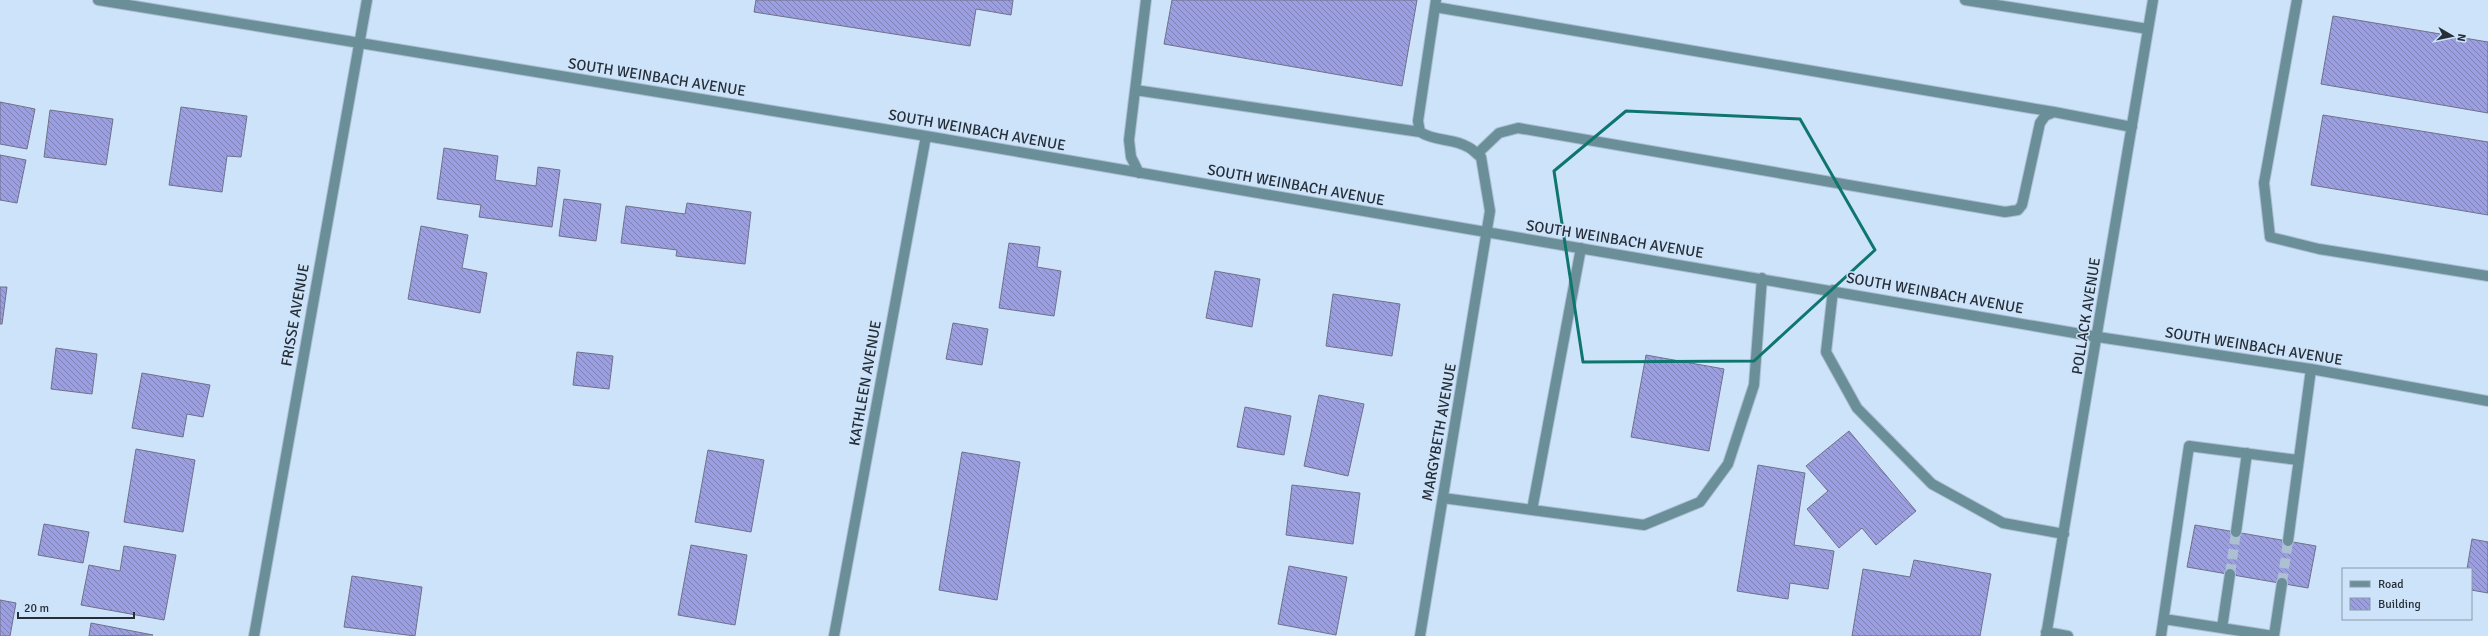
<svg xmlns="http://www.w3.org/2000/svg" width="2488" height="636" font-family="Signika,sans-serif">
  <defs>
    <pattern id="building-back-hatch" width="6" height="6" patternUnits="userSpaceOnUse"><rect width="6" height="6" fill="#9b9ee0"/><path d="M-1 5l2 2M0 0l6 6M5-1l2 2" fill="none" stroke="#7e81b6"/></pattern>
  </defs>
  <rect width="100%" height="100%" fill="#cde3fa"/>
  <!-- building -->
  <path fill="url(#building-back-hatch)" stroke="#6f718a" d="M756,0H1013L1011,15L976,9L970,46L754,12Z
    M1172,0H1417L1402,86L1164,44Z
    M2333,16L2488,42V113L2321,84Z
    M0,102L35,109L27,149L0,144Z
    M181,107L247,116L241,157L227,156L222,192L169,185Z
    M50,110L113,119L106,165L44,157Z
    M2323,115L2488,142V215L2311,185Z
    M444,148L498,156L495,180L536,186L538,167L560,170L552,227L479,217L481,205L437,199Z
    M0,155L26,160L17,203L0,200Z
    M564,199L601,204L596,241L559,236Z
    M687,203L751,212L745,264L676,256L677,250L621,243L626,206L685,214Z
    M421,226L468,235L462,268L487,273L480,313L408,299Z
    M1009,243L1040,247L1037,267L1061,271L1054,316L999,308Z
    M1215,271L1260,279L1252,327L1206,318Z
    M0,287H7L2,324H0Z
    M1333,294L1400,304L1392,356L1326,346Z
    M953,323L988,329L982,365L946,359Z
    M56,348L97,354L92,394L51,389Z
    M577,352L613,356L609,389L573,385Z
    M1646,355L1724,369L1709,451L1631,437Z
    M142,373L210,385L203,417L187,414L183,437L132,428Z
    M1319,395L1364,404L1348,476L1304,466Z
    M1245,407L1291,416L1284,455L1237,447Z
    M1849,431L1916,511L1876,545L1862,528L1839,548L1807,509L1828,491L1806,466Z
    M136,449L195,460L183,532L124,522Z
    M708,450L764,460L751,532L695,522Z
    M962,452L1020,462L997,600L939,590Z
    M1758,465L1805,473L1794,545L1834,551L1828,589L1790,583L1788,599L1737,591Z
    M1292,485L1360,493L1353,544L1286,535Z
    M44,524L89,532L83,563L38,555Z
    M2195,525L2316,546L2308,588L2187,567Z
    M2472,539L2488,542V593L2471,590V569H2467Z
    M691,545L747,555L735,625L678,615Z
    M124,546L176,555L164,620L81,605L89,565L120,571Z
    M1914,560L1991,574L1980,636H1852L1863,569L1910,577Z
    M1289,566L1347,577L1336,635L1278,624Z
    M352,576L422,587L415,636L344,627Z
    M0,600L16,603L10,636H0Z
    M91,623L153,635L89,636Z"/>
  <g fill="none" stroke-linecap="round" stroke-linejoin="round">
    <!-- minor-tunnel -->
    <path stroke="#acbfd3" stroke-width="10" stroke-dasharray="10 5" stroke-linecap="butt" d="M2230,574L2236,532
      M2282,583L2288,541"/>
    <defs>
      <path id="minor" d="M98,0L926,136L2098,337L2311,369L2488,401
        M1965,0L2148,29
        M2297,0L2264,183L2270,237L2319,249L2488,276
        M1435,7L2054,112L2132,127
        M1135,90L1420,132
        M1477,154L1499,133L1518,128L2005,212L2018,210L2022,205L2040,123L2045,116L2054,112
        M1139,173L1131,157L1129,140L1146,0
        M1833,290L1826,352L1857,408L1932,484L2003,523L2064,534
        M1443,498L1644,525L1700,502L1728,464L1754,385L1762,278
        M1532,510L1581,248
        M2236,532L2247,453
        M2288,541L2311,369
        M2164,619L2273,636
        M2222,628L2230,574
        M2046,632L2068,636
        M254,636L367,0
        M834,636L926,136
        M1420,636L1490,211L1481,157C1476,154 1473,149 1468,147C1453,138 1436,142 1420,132L1418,121L1436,0
        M2046,636L2153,0
        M2161,636L2189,446L2298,460
        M2274,636L2282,583"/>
    </defs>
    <!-- minor casing -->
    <use href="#minor" stroke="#acbfd3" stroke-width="12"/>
    <!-- minor -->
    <use href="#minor" stroke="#6b8f99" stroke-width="10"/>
  </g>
  <!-- marked area -->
  <path fill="none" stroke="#0f766e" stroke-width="3" stroke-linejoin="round" d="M1626,111L1800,119L1875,250L1754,361L1583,362L1554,171Z"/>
  <g text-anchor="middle" stroke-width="3" stroke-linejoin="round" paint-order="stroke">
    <!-- street labels -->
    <g font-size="15" fill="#262e37" stroke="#cde3fa">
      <text transform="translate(657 77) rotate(9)" y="5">SOUTH WEINBACH AVENUE</text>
      <text transform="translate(977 130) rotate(10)" y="5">SOUTH WEINBACH AVENUE</text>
      <text transform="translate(1296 185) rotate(10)" y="5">SOUTH WEINBACH AVENUE</text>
      <text transform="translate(1615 239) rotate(9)" y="5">SOUTH WEINBACH AVENUE</text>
      <text transform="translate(1935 293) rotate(10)" y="5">SOUTH WEINBACH AVENUE</text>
      <text transform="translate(295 315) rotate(-80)" y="5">FRISSE AVENUE</text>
      <text transform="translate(2086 316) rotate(-81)" y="5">POLLACK AVENUE</text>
      <text transform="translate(2254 346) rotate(9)" y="5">SOUTH WEINBACH AVENUE</text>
      <text transform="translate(865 383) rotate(-80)" y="5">KATHLEEN AVENUE</text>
      <text transform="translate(1439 432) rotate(-80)" y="5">MARGYBETH AVENUE</text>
    </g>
  </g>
  <!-- legend -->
  <rect x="2342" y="568" width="130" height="52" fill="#cde3fa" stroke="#8a9bac"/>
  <rect x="2350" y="581" width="20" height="6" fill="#6b8f99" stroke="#8a9bac"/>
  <text x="2378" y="588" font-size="12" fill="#262e37">Road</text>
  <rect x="2350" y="598" width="20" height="12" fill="url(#building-back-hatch)" stroke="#8a9bac"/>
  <text x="2378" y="608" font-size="12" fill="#262e37">Building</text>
  <!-- north arrow -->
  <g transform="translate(2452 36) rotate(99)" stroke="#cde3fa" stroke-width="3" paint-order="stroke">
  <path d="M0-3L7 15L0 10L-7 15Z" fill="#262e37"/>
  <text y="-6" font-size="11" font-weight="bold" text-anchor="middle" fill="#262e37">N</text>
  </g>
  <!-- scale -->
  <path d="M18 612v6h116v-6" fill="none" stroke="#262e37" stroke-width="2"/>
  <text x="24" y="612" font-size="12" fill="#262e37" stroke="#cde3fa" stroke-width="3" paint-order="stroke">20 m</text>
</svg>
